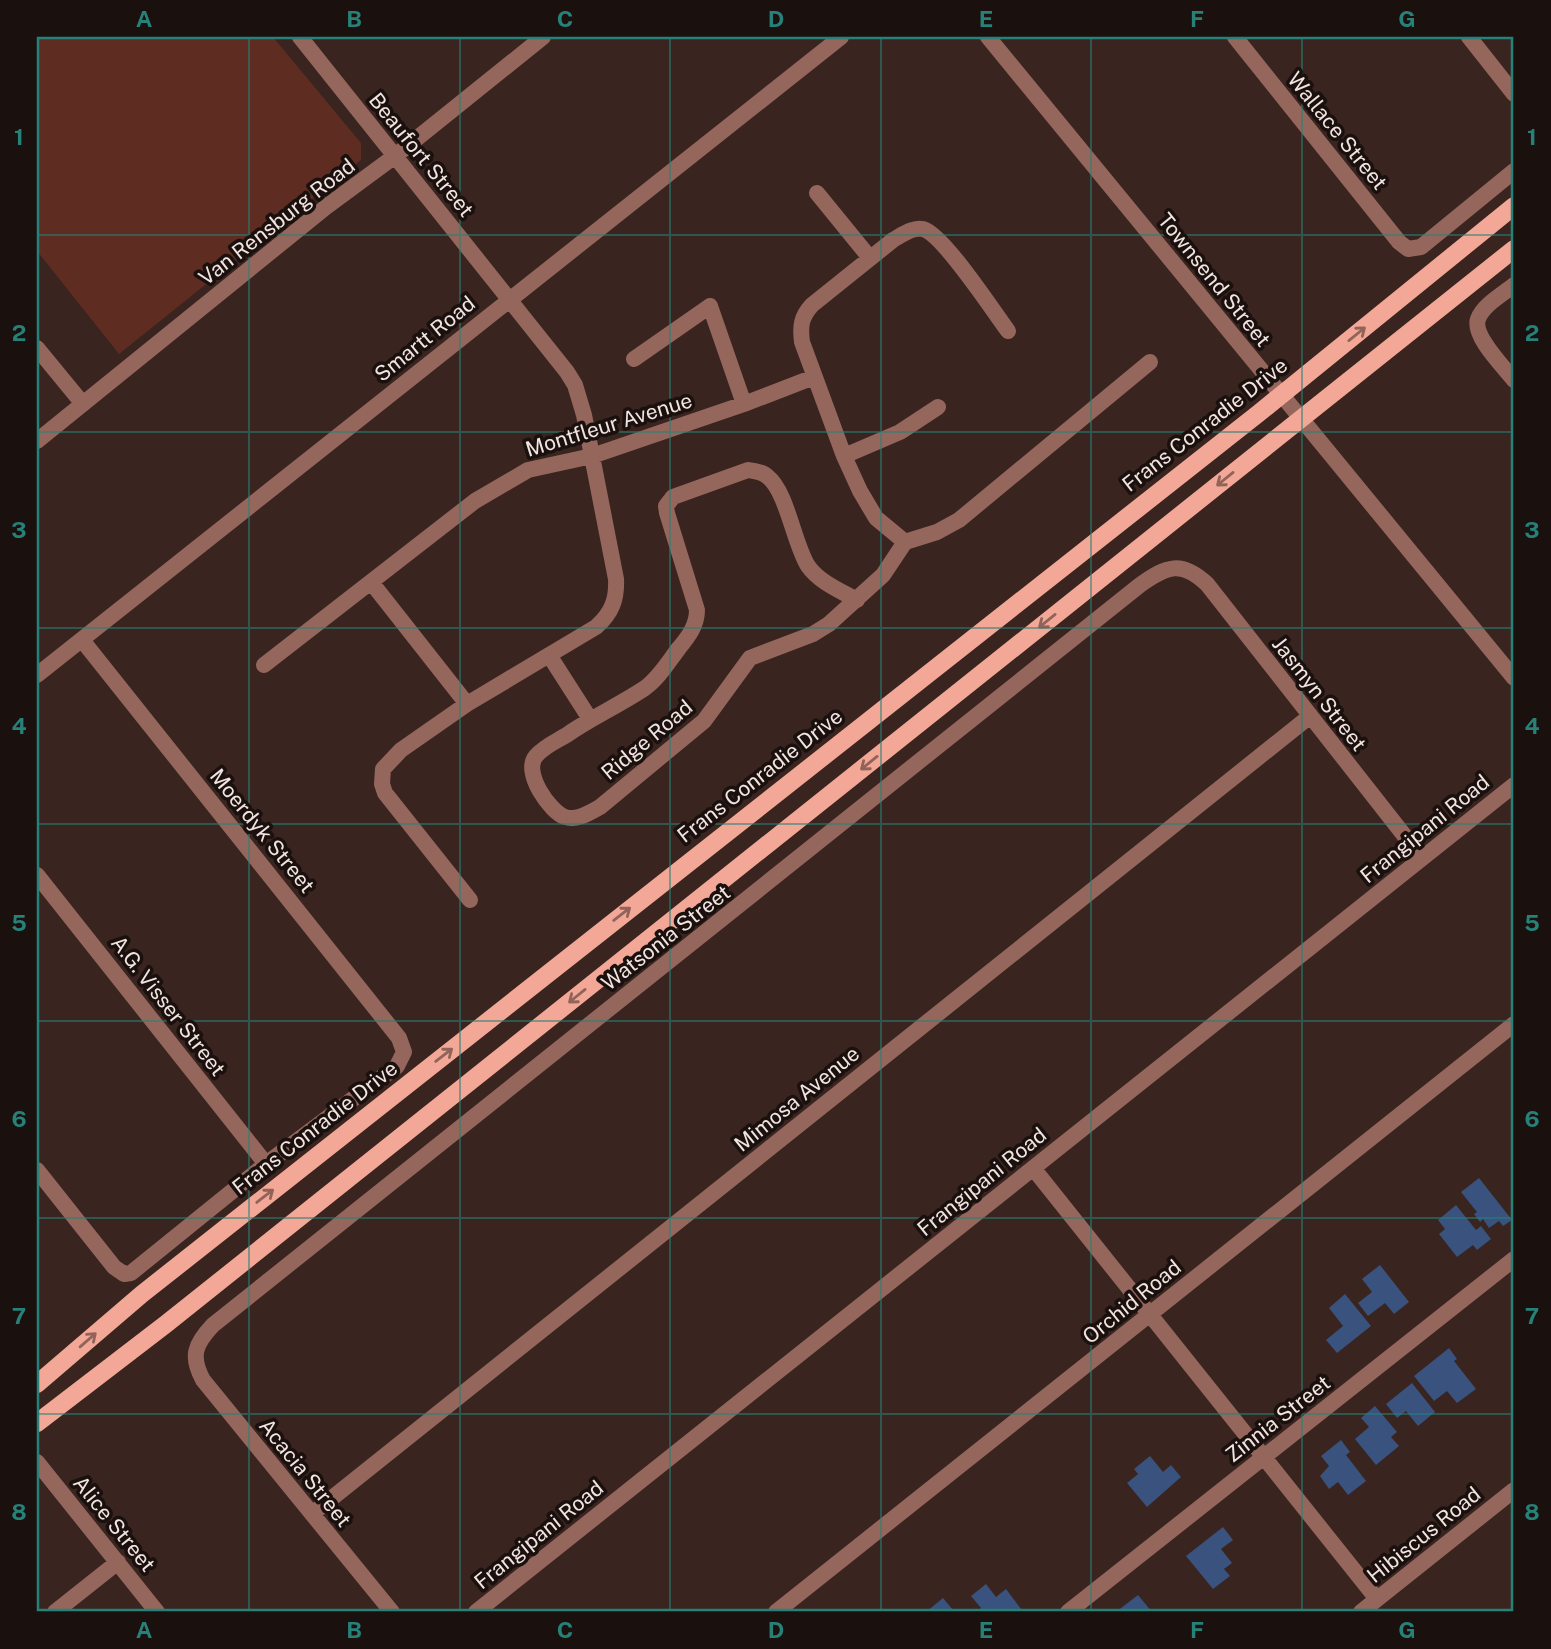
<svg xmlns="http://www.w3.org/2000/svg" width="1551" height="1649" font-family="'Public Sans',sans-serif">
  <rect width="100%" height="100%" fill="#39241f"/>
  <!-- green -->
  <path fill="#5e2c21" d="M37,37H273L361,143V160L119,354L37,251Z"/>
  <!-- building -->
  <path fill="#39537e" d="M1479,1178L1512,1220L1503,1226L1499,1221L1489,1228L1483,1219L1480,1222L1474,1214L1477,1212L1461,1192Z
    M1456,1205L1476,1230L1481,1226L1491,1239L1477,1250L1473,1245L1457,1257L1439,1234L1445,1229L1438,1220Z
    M1380,1265L1409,1302L1394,1314L1385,1303L1368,1316L1358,1303L1372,1292L1362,1279Z
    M1345,1294L1371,1326L1337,1353L1326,1340L1343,1326L1329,1308Z
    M1449,1348L1457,1359L1454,1361L1476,1389L1457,1403L1447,1391L1434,1401L1414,1376Z
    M1412,1383L1435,1412L1418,1426L1406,1411L1397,1418L1386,1404Z
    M1375,1406L1397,1432L1391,1437L1399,1446L1376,1465L1355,1439L1369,1427L1361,1418Z
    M1341,1440L1350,1452L1346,1455L1366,1481L1348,1495L1338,1482L1329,1489L1320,1476L1329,1466L1321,1456Z
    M1150,1456L1163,1472L1171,1465L1181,1477L1147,1507L1127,1483L1138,1474L1134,1469Z
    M1223,1527L1233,1540L1221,1549L1232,1563L1224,1569L1230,1576L1213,1589L1186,1556Z
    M986,1584L996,1597L1006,1589L1021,1609L1017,1612H976L981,1608L971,1596Z
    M1138,1595L1152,1612H1116Z
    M943,1598L953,1610L950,1612H926Z"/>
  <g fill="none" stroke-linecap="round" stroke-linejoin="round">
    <!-- minor -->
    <path stroke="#94665c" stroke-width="16" d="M300,37L567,372L575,385L584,415L616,579C617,599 612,613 596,627L467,704L401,750L383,769L382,784L385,793L470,900
      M988,37L1514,678
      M1235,37L1399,242L1408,249L1421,247L1514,171
      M1469,37L1514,94
      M817,193L870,258
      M1514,285C1503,294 1483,305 1478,319C1472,336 1504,367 1514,380
      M37,348L83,404
      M634,359L710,306L744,404
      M37,441L326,207L395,156L543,37
      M844,456L900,432L938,407
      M905,542L876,518L860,491L844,456L802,342C800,326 801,317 812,305L893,240C902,235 912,227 923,229C943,234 993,311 1008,331
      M371,582L467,704
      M857,600C841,591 819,582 808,566C794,544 787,492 768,477C763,472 755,471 748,470L673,497L666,506L667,513L697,610C697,625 689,636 679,648C669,661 659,678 645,688C621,704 595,716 571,732C560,740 545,745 536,756C522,772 550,812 565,817C577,821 589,813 600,807L704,721L750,658L813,634L829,624L883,575L905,542L937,532L959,520L1150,362
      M549,655L590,719
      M264,665L475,501L528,470L592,456L744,404L814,377
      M37,675L841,37
      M37,875L266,1164
      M1033,1168L1377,1599
      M37,1170L114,1267L124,1274L131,1273L266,1164L397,1066L404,1052L399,1038L82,640
      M37,1462L157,1612
      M312,1514L1309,717
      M55,1612L118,1562
      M392,1612L203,1380C190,1356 195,1344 213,1325L1140,585C1167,566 1181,560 1207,584L1422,858
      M476,1612L1514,785
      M776,1612L1514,1024
      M1068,1612L1514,1259
      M1361,1612L1514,1490"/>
    <!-- major -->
    <path stroke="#f3a796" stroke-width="18" d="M37,1384L142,1294L1259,413L1514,206
      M37,1423L166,1324L1514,249"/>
  </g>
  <!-- one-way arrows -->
  <defs><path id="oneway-shaft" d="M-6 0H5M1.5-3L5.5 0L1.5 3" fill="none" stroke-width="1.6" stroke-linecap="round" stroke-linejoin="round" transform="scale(1.75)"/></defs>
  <g stroke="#916359">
    <use href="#oneway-shaft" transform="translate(1357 334) rotate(-39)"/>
    <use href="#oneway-shaft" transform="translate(1225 479) rotate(141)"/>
    <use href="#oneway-shaft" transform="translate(1047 621) rotate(141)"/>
    <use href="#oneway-shaft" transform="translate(869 763) rotate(141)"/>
    <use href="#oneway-shaft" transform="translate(622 914) rotate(-38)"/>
    <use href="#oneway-shaft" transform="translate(577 996) rotate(141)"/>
    <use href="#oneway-shaft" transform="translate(444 1055) rotate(-38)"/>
    <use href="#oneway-shaft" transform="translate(265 1196) rotate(-38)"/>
    <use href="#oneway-shaft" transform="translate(88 1340) rotate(-41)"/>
  </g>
  <!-- grid -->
  <path fill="none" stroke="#268179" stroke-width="2" stroke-opacity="0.55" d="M249,37V1612M460,37V1612M670,37V1612M881,37V1612M1091,37V1612M1302,37V1612M37,235H1514M37,432H1514M37,628H1514M37,824H1514M37,1021H1514M37,1218H1514M37,1414H1514"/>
  <g text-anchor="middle" stroke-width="7" stroke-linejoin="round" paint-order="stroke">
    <!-- street labels -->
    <g font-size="21" fill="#f2e4e0" stroke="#1a100e">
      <text transform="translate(1337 131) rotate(51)" y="7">Wallace Street</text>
      <text transform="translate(421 155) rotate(51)" y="7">Beaufort Street</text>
      <text transform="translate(277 222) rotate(-38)" y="7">Van Rensburg Road</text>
      <text transform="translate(1214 280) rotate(51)" y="7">Townsend Street</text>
      <text transform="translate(425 339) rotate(-39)" y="7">Smartt Road</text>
      <text transform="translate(609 425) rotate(-17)" y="7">Montfleur Avenue</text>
      <text transform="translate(1205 425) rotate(-38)" y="7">Frans Conradie Drive</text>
      <text transform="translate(1319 694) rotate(52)" y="7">Jasmyn Street</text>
      <text transform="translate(647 740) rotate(-40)" y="7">Ridge Road</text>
      <text transform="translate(760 776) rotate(-38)" y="7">Frans Conradie Drive</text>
      <text transform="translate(1425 829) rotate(-39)" y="7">Frangipani Road</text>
      <text transform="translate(262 831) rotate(51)" y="7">Moerdyk Street</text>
      <text transform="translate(666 938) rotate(-38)" y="7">Watsonia Street</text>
      <text transform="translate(168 1006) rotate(52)" y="7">A.G. Visser Street</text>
      <text transform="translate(797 1099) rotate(-39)" y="7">Mimosa Avenue</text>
      <text transform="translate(315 1128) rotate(-38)" y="7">Frans Conradie Drive</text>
      <text transform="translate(982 1182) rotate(-39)" y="7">Frangipani Road</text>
      <text transform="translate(1132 1302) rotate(-39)" y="7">Orchid Road</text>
      <text transform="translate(1278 1419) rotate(-38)" y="7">Zinnia Street</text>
      <text transform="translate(305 1473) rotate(51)" y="7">Acacia Street</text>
      <text transform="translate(114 1524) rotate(51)" y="7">Alice Street</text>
      <text transform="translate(539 1535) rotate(-39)" y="7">Frangipani Road</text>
      <text transform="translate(1424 1535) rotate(-39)" y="7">Hibiscus Road</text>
    </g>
  </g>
  <!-- border -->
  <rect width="1551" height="1649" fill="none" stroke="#1a100e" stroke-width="77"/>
  <rect x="38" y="38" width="1474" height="1572" fill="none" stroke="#268179" stroke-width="2.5"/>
  <g font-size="23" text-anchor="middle" font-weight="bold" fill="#268179">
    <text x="144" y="27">A</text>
    <text x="354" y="27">B</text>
    <text x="565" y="27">C</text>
    <text x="776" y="27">D</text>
    <text x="986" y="27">E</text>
    <text x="1197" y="27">F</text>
    <text x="1407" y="27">G</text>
    <text x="19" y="145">1</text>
    <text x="1532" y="145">1</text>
    <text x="19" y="341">2</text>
    <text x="1532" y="341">2</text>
    <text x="19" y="538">3</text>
    <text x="1532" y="538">3</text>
    <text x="19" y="734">4</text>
    <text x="1532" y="734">4</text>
    <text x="19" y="931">5</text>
    <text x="1532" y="931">5</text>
    <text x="19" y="1127">6</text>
    <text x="1532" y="1127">6</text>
    <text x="19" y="1324">7</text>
    <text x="1532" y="1324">7</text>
    <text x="19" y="1520">8</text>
    <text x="1532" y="1520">8</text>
    <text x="144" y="1638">A</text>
    <text x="354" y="1638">B</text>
    <text x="565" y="1638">C</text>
    <text x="776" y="1638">D</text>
    <text x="986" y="1638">E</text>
    <text x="1197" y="1638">F</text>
    <text x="1407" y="1638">G</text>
  </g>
</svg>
